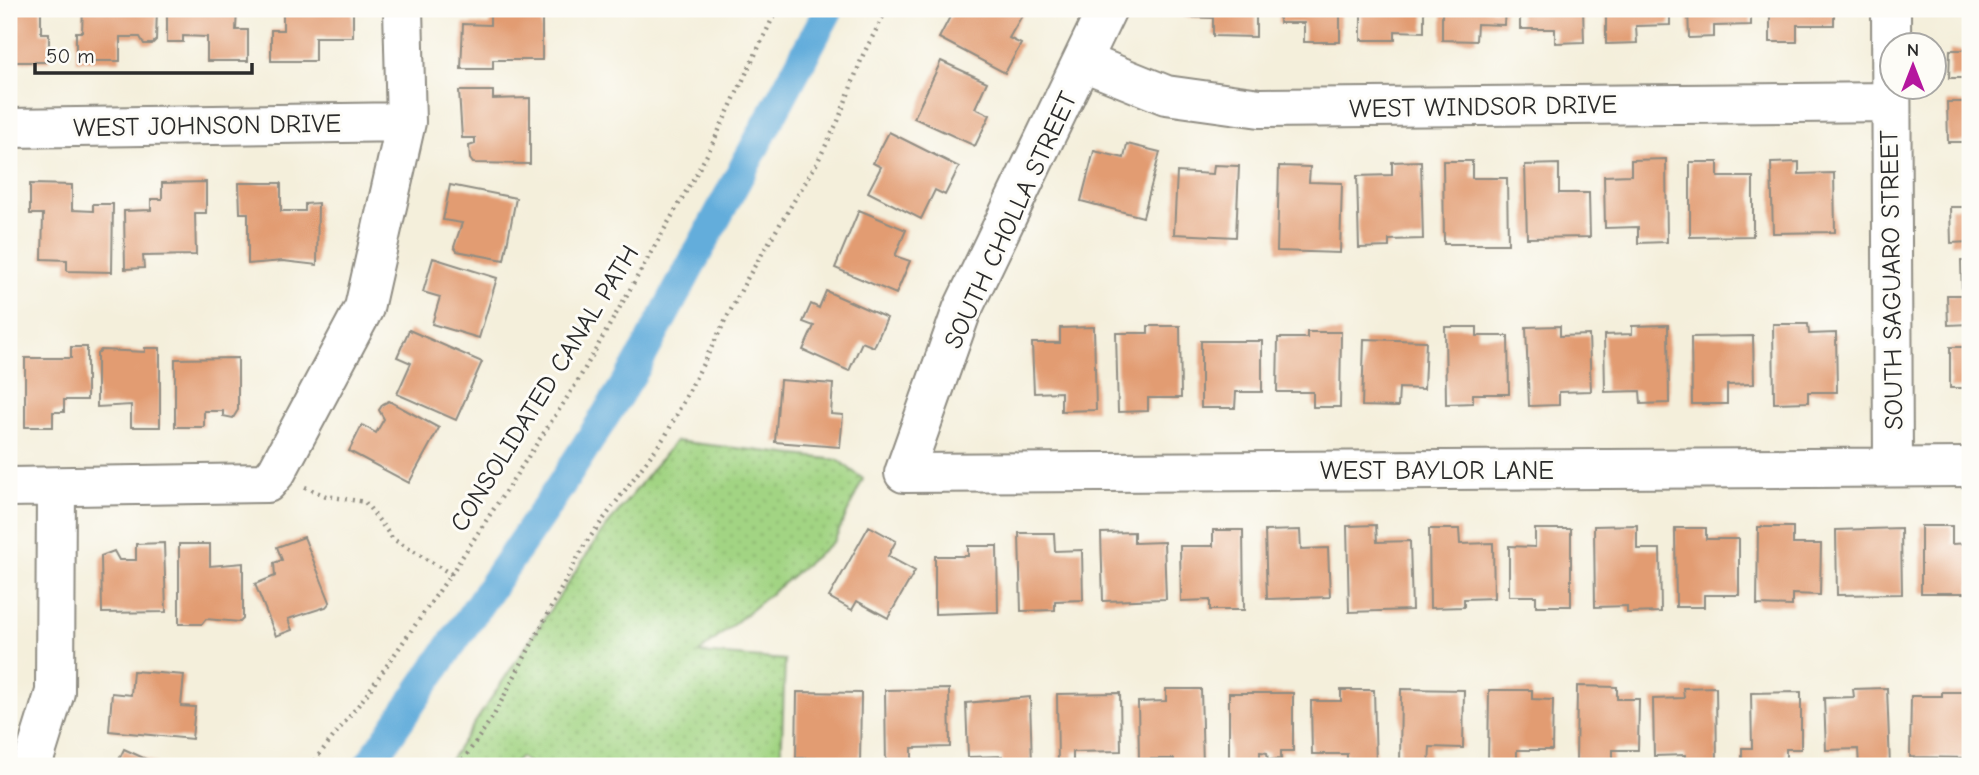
<svg xmlns="http://www.w3.org/2000/svg" width="1979" height="775" font-family="'Comic Neue',sans-serif">
  <defs>
    <pattern id="park-dots" width="8" height="8" patternUnits="userSpaceOnUse" patternTransform="scale(1.75)"><rect width="8" height="8" fill="#a2d483"/><path d="M2 2h.1M6 6h.1" fill="none" stroke="#8cb671" stroke-width="1.8" stroke-linecap="round"/></pattern>
  </defs>
  <rect width="100%" height="100%" fill="#fdfcf7"/>
  <filter id="ink" filterUnits="userSpaceOnUse"><feTurbulence type="fractalNoise" baseFrequency=".0143" numOctaves="2"/><feDisplacementMap in="SourceGraphic" scale="14" xChannelSelector="R" yChannelSelector="G"/><feConvolveMatrix kernelMatrix="1 2 1 2 8 2 1 2 1" color-interpolation-filters="sRGB"/></filter>
  <filter id="wash" filterUnits="userSpaceOnUse"><feTurbulence type="fractalNoise" baseFrequency=".00686" numOctaves="4" result="noise"/><feDisplacementMap in="SourceGraphic" scale="28" xChannelSelector="R" yChannelSelector="G"/><feGaussianBlur stdDeviation="1.57" result="paint"/><feColorMatrix in="noise" values="0 0 0 0 0 0 0 0 0 0 0 0 0 0 0 0 0 1.4 0 .05"/><feComposite in="paint" operator="in"/></filter>
  <g filter="url(#wash)">
    <rect width="100%" height="100%" fill="#f4efdb"/>
    <!-- park -->
    <path fill="url(#park-dots)" stroke="#668057" stroke-width="2" d="M675,441L838,460L863,479L834,541L699,653L785,660L781,766H533L520,757L512,766H446L602,532Z"/>
    <g fill="none" stroke-linecap="round" stroke-linejoin="round">
      <!-- canal -->
      <path stroke="#63addb" stroke-width="30" d="M368,766L559,488L635,369L829,9"/>
    </g>
    <g id="blocks">
      <!-- building -->
      <path fill="#e29c72" d="M9,9H41V33H49V62H9Z
        M83,9H157L156,40L152,44H144L140,37H120V61H76V32H82Z
        M167,9H237L236,30H248V61H207V37L183,36V42H167Z
        M283,9H353V37H315V61H271V30H283Z
        M490,9H542V60H493V69H461L463,24L490,25Z
        M954,9H1018L1024,12L1009,38L1021,44L1005,73L939,38Z
        M1184,9H1256V37L1213,36V18L1184,17Z
        M1279,9H1340V42H1304V23H1279Z
        M1361,9H1424V32L1395,31V40H1361Z
        M1442,9H1505L1504,25L1477,24L1476,41L1442,40Z
        M1520,9H1583L1584,42L1555,43V29H1520Z
        M1606,9H1670V25L1636,26L1637,43L1606,44Z
        M1688,9H1751V25L1714,26V37L1689,38Z
        M1770,9H1834V25H1797V42H1770Z
        M1950,50H1970V78H1949Z
        M941,61L987,82L975,108L990,115L975,146L914,118Z
        M459,91H493V99L530,98V164L473,163L470,159L469,146L475,144V138H462Z
        M1947,102H1970V168H1966V142H1948Z
        M889,132L959,167L945,195L935,190L921,219L868,192L881,167L873,163Z
        M1127,144L1160,152L1143,217L1081,201L1094,151L1124,158Z
        M1666,159L1667,242L1638,243V227L1605,228L1604,176L1631,175V160Z
        M1421,161L1423,239L1389,240V247L1359,248L1357,176L1392,175V162Z
        M1443,161H1472V178H1507L1508,244H1444Z
        M1690,162H1718V177H1753V236L1690,237Z
        M1799,162V174L1834,173L1835,232L1773,233L1771,163Z
        M1559,164V193H1589L1590,237L1527,238L1525,165Z
        M1214,165L1239,166L1236,237L1174,234L1177,172L1213,174Z
        M1279,166L1310,167L1309,182L1342,183L1340,253L1277,251Z
        M1967,180H1970V242L1951,243L1950,207H1968Z
        M206,182V213H195L196,255L143,256L144,268L125,269L124,211L151,210V199H162V183Z
        M239,183H281V211H305V204L318,203L317,265L283,261L248,264V213H240Z
        M30,184L72,185V210L93,211V204H113L112,272L67,271V260L42,259L43,214H30Z
        M450,185L516,198L504,260L457,251L454,247L462,223L443,220Z
        M859,210L906,230L895,256L910,261L896,294L835,268Z
        M433,258L497,278L479,338L432,324L440,297L423,292Z
        M1961,261H1970V324L1948,325L1947,295H1962Z
        M826,291L887,318L874,347L862,342L849,371L803,350L814,326L803,322L811,304L819,308Z
        M1773,324H1808L1809,334L1836,333L1837,392H1808V402L1774,403Z
        M1668,325L1669,403L1641,404L1640,391L1605,392L1604,335L1632,334V326Z
        M1148,326H1180L1181,398H1148V411L1118,412L1116,333H1148Z
        M1560,326V336L1589,335L1591,391L1559,392V405L1529,406L1526,327Z
        M1094,327L1096,410L1061,411V392L1034,393L1032,343H1060V328Z
        M1445,327H1477V336H1508L1509,394H1473V403L1446,404Z
        M409,330L482,362L456,420L397,394L411,363L397,357Z
        M1307,332H1341L1340,407H1313V392H1277L1278,338H1307Z
        M1753,336L1754,384L1727,385V404H1692L1691,337Z
        M1364,339L1426,341L1424,389L1399,388L1398,407L1362,406Z
        M1201,341H1262V392H1236L1235,408H1201Z
        M71,347H87V400H64V412H53V427H25V358H71Z
        M1950,347H1970V388H1950Z
        M145,348H160V427H131V405L97,407V354L101,350L145,352Z
        M238,358V410L233,418L223,416V411H204V427H175V359Z
        M780,380L833,384L831,414L843,415L840,447L775,442Z
        M389,401L439,428L409,483L349,451L362,425L376,433L384,419L379,410L383,404Z
        M1376,525L1377,542L1410,541L1412,610L1349,612L1347,526Z
        M1637,525V549H1660L1661,612L1627,613V606L1595,607L1594,526Z
        M869,526L896,541L888,556L915,571L888,618L857,601L852,610L829,597Z
        M1921,526H1952V544L1970,543V593H1921Z
        M1758,527H1793V544H1821L1820,595L1792,594V606L1757,605Z
        M1675,528H1706V539H1739V595H1704V607H1676Z
        M1901,528L1902,594L1837,595L1836,530Z
        M1429,529H1459L1460,544L1493,543L1494,598L1464,599V607L1430,608Z
        M1535,529H1571V606H1536V596H1509V546L1535,547Z
        M1213,530H1243L1244,610H1210V600L1181,601L1180,546H1213Z
        M1300,530L1301,549L1328,548L1330,597L1267,599L1265,531Z
        M1134,532V543L1164,542L1166,599L1103,601L1101,533Z
        M1019,533H1054L1055,551L1082,550L1083,600L1055,601V610L1021,611Z
        M304,537L330,602L326,607L288,619L292,630L276,636L255,584L275,576L274,563L282,560L277,547Z
        M164,543L166,612L102,613L101,556L114,551L119,560H136V544Z
        M179,544H210V566L243,563V619L240,622L206,619L202,624H179Z
        M968,546H997L998,612L935,614V556H968Z
        M133,671L184,675L181,706L195,707L192,739L109,731L112,693L131,695Z
        M1577,686L1617,687V699H1639L1638,750H1613V766H1576Z
        M1716,687L1717,766H1685V755L1654,756L1653,699L1684,698L1683,688Z
        M1887,688L1890,766H1859L1858,749L1826,750L1824,698L1854,697L1853,689Z
        M949,689L950,747L912,748V766H886L885,690Z
        M1166,689H1201L1203,766H1174V759H1139L1138,702L1166,701Z
        M1401,689L1464,690L1463,748L1430,747L1429,766H1400Z
        M1341,690H1374L1376,766H1347V754H1312L1311,701H1341Z
        M1489,690H1532V699L1553,700L1552,750H1517V766H1488Z
        M797,692L861,693L860,766H831V758H796Z
        M1801,692V749H1786V766H1742V748H1752L1751,693Z
        M1942,692H1970V758L1910,757L1911,696H1942Z
        M1120,693L1121,751L1073,752V766H1058L1057,694Z
        M1229,693H1293V751H1281V759L1268,760L1267,753L1260,752V766H1229Z
        M1030,697L1032,766H1002V756L968,757L966,703Z
        M124,749L161,766H116Z"/>
    </g>
  </g>
  <g filter="url(#ink)">
    <use href="#blocks" fill-opacity="0" stroke="#908d83" stroke-width="2"/>
    <g fill="none" stroke-linecap="round" stroke-linejoin="round">
      <defs>
        <path id="minor" d="M1107,9L962,310L904,473L1970,467
          M1891,9L1893,467
          M1084,62L1166,95L1260,108L1890,102
          M9,128L406,122
          M9,487L267,483L277,471L364,308L406,122L403,9
          M32,766L55,692L56,487"/>
      </defs>
      <!-- minor casing -->
      <use href="#minor" stroke="#908d83" stroke-width="42"/>
      <!-- path -->
      <path stroke="#908d83" stroke-width="4.5" stroke-dasharray="2 5" stroke-linecap="butt" d="M305,487L326,496L365,502L393,539L451,574
        M310,766L364,698L451,574L576,384L708,153L777,9
        M459,766L494,715L585,544L666,435L748,277L817,163L838,121L863,55L887,9"/>
      <!-- minor -->
      <use href="#minor" stroke="#fff" stroke-width="38"/>
    </g>
  </g>
  <g text-anchor="middle" stroke-width="6" stroke-linejoin="round" paint-order="stroke">
    <!-- street labels -->
    <g font-size="26" fill="#2b2b2b" stroke="#fdfcf7">
      <text transform="translate(1483 106) rotate(-1)" y="9">WEST WINDSOR DRIVE</text>
      <text transform="translate(207 125) rotate(-1)" y="9">WEST JOHNSON DRIVE</text>
      <text transform="translate(1010 220) rotate(-65)" y="9">SOUTH CHOLLA STREET</text>
      <text transform="translate(1891 280) rotate(-91)" y="9">SOUTH SAGUARO STREET</text>
      <text transform="translate(544 388) rotate(-58)" y="9">CONSOLIDATED CANAL PATH</text>
      <text x="1437" y="479">WEST BAYLOR LANE</text>
    </g>
  </g>
  <!-- margin -->
  <rect width="1979" height="775" fill="none" stroke="#fdfcf7" stroke-width="35"/>
  <!-- north arrow -->
  <g transform="translate(1913 66)"><circle r="33" fill="#fdfcf7" stroke="#a9a8a5" stroke-width="2"/>
  <path d="M0-5L12 26L0 18L-12 26Z" fill="#b5179e"/>
  <text y="-10" font-size="19" font-weight="bold" text-anchor="middle" fill="#2b2b2b">N</text>
  </g>
  <!-- scale -->
  <path d="M35 63v10h217v-10" fill="none" stroke="#2b2b2b" stroke-width="3.5"/>
  <text x="46" y="63" font-size="21" fill="#2b2b2b" stroke="#fdfcf7" stroke-width="5" paint-order="stroke">50 m</text>
</svg>
